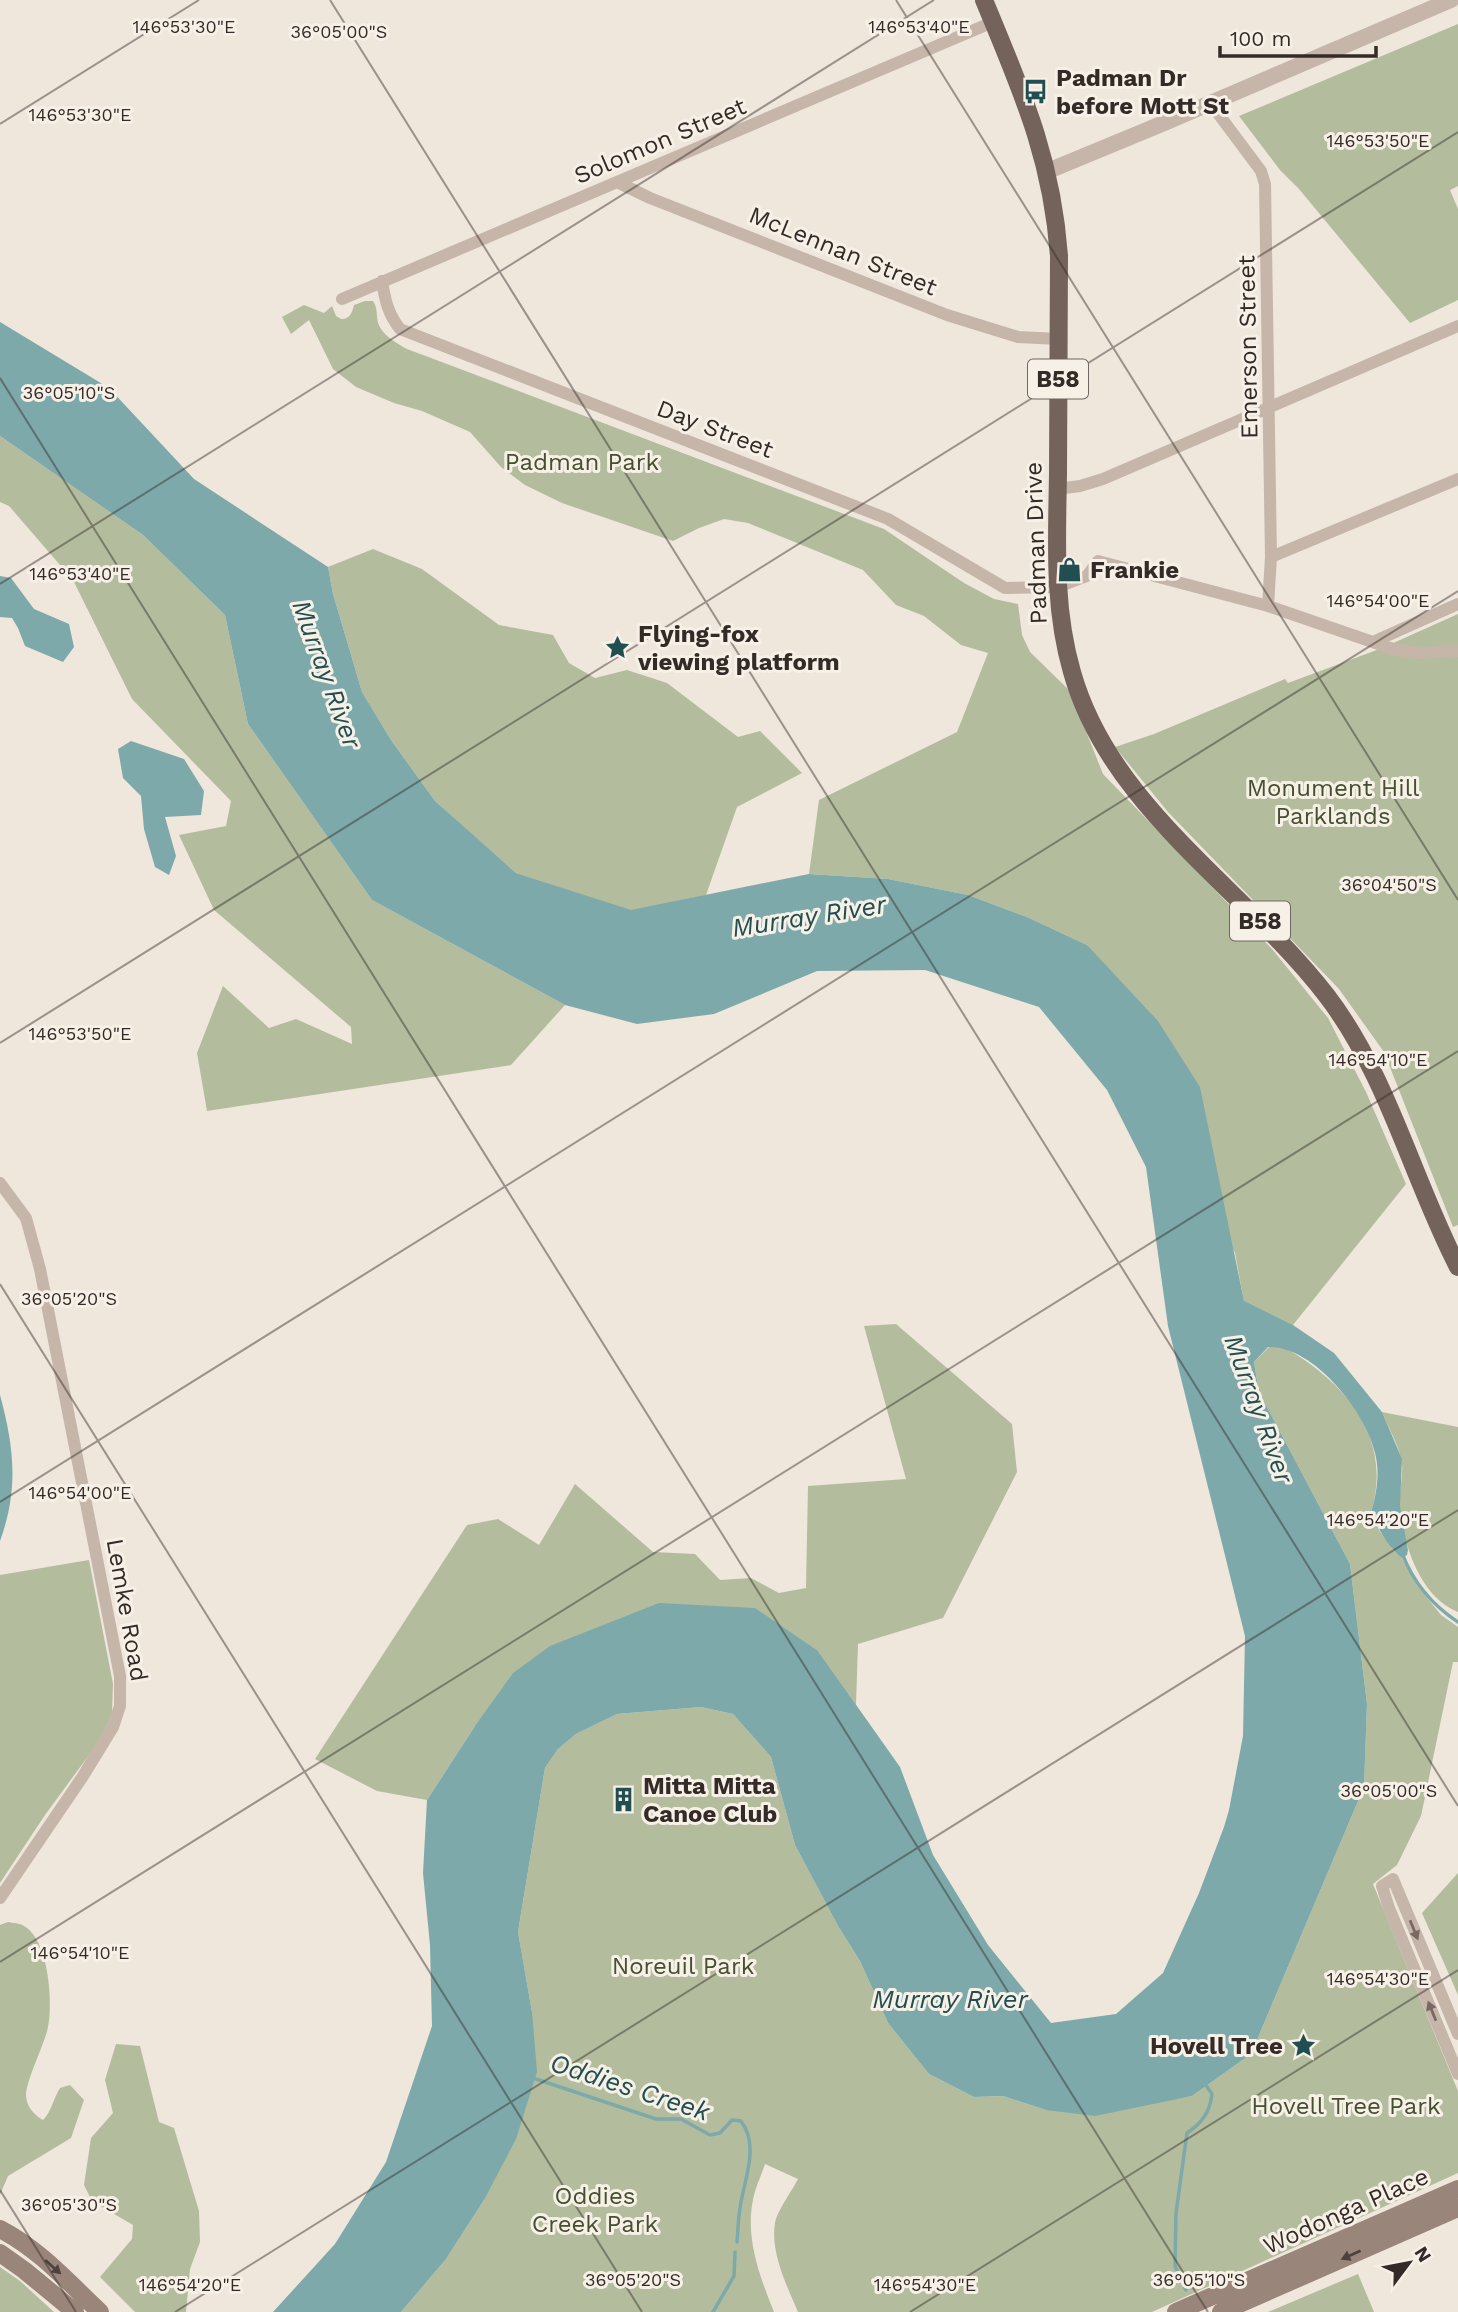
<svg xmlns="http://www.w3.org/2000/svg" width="1458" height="2312" font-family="'Work Sans',sans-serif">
  <rect width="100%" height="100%" fill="#efe6dc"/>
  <!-- green -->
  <path fill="#b3bd9d" d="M1458,24V186L1450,190L1458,209V300L1410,323L1299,189L1280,170L1239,116Z
    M365,301H373C378,309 376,314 378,323C382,335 396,343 407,349L884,529L964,583L994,599L1018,604L1022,635L1030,652L1070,691L1103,774L1272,949L1328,1018L1366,1092L1406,1184L1293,1325L1244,1302L1235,1253L1087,945L1027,917L968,895L888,879L809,874L819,800L957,732L988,653L961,645L924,616L896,605L863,570L748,523L724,519L699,528L673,541L562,503L525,485L501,467L470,432L422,411L394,403L356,387L333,369L309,320L291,334L282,317L304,305L324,313L332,306L336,316L341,319C350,319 352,313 354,305Z
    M0,436L143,535L225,615L248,724L372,900L565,1005L511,1065L207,1111L197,1053L223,986L269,1028L296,1019L352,1044L351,1027L214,910L179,835L226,826L231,801L132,699L73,580L9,506L0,502Z
    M373,549L422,569L499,625L553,635L569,663L595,678L627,670L667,683L738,737L760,731L802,773L737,807L706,895L631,911L516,873L488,849L435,801L391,740L362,692L333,594L328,567Z
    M1458,614V1225L1453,1227L1384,1052L1339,989L1168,812L1115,747L1154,734L1285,679L1288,683L1382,648Z
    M896,1324L1012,1424L1017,1472L943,1618L858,1644L856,1705L818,1651L475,1726L427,1800L377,1791L315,1759L467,1525L498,1519L539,1545L575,1484L653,1552L695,1554L720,1580L751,1578L779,1593L806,1588L808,1486L906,1479L864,1326Z
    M1282,1346C1344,1381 1394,1437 1371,1512L1379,1530L1393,1550L1402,1558L1417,1585L1441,1615L1458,1627V1662H1453L1421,1816L1397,1865L1373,1884L1458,2091V2173L1152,2312H798C787,2286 770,2252 775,2223C777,2211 792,2191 798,2179L765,2164C761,2176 755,2188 753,2200C745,2238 760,2277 774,2312H401L446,2259L484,2200L532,2012L518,1932L545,1768L558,1749L576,1734L617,1714L701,1707L733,1714L771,1757L795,1845L838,1926L860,1961L888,2023L929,2074L974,2097L1003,2096L1046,2110L1158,2102L1192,2096L1251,2054L1364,1787L1367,1704L1350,1564L1259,1392L1254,1362L1269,1347Z
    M1382,1412L1458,1427V1612C1420,1597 1403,1544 1400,1507C1398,1491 1405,1473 1401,1458C1397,1442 1388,1427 1382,1412Z
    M89,1560L113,1684L112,1713L103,1736L45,1815L0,1883V1575Z
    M1458,1873V1995L1422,1913Z
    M8,1922C13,1923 20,1923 24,1926C49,1940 53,2003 48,2027C44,2046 27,2078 26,2095C26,2106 34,2115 43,2120C52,2111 53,2099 60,2088L70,2085L84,2100L71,2138L8,2176L0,2195V1925Z
    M116,2044L140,2046L159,2122L174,2128L199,2211L200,2242L190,2269L186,2312H135L100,2277L132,2239L133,2225L92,2201L84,2185L91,2138L113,2113L105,2080Z
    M0,2267L20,2281L54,2312H0Z
    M1358,2274L1374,2312H1268Z"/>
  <!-- water -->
  <path fill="#7da9aa" d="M0,322L109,388L194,479L328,567L333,594L362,692L391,740L435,801L516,873L631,910L809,874L888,879L968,895L1027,917L1087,945L1158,1021L1200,1087L1244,1301L1293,1325L1334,1353L1382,1412L1402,1459L1400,1506L1408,1550L1407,1555L1402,1558C1387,1546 1379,1530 1371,1512C1377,1493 1380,1472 1375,1453C1366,1412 1313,1345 1268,1347L1254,1362L1259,1392L1350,1564L1367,1704L1364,1787L1251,2054L1192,2096L1095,2116L1046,2110L1003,2096L974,2097L929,2074L888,2023L860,1961L838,1926L795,1845L771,1757L733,1714L701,1707L617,1714L576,1734L558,1749L545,1768L518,1932L532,2012L537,2072L516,2139L484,2200L446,2259L401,2312H273L335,2244L386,2162L432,2026L430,1945L423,1873L427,1800L475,1726L513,1673L550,1646L659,1603L755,1608L818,1651L900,1767L933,1855L988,1945L1051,2023L1116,2014L1163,1973L1199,1893L1224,1827L1229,1810L1243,1736L1245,1636L1168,1326L1146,1167L1107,1090L1039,1007L925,970L817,971L714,1014L637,1024L565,1005L372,900L248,724L225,615L143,535L0,436Z
    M0,576L11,578L34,609L69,624L74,647L63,662L25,646L18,628L12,618L0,617Z
    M131,741L184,759L204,791L201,815L165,817L176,856L169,875L155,867L144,829L141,796L123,778L118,749Z
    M0,1395C14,1447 19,1489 0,1541Z"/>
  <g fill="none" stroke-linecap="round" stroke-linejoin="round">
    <!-- stream -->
    <path stroke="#7da9aa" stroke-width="3.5" d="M1402,1553C1413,1582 1432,1605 1458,1622
      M533,2078L656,2119H681L710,2135L720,2133L732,2120L741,2121C760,2146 744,2180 740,2208C738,2220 738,2231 737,2242
      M1186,2290L1175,2266L1176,2213L1187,2133C1202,2123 1210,2112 1212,2094L1205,2084
      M713,2312L734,2276L735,2252"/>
    <!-- minor -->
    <path stroke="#c6b6a9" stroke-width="12" d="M1211,104L1261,171L1265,184L1271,557L1268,606
      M617,182L650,198L947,315L1018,337L1059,339
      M382,281C385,300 388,314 400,329L888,519L1005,588L1058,587L1087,576L1098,561L1268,606L1393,649L1417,653L1458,651
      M342,299L993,22
      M1057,489L1080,486L1103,479L1458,326
      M1271,557L1458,479
      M1373,642L1458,604
      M0,1183L26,1218L40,1269L120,1676V1706L113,1727L83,1776L0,1898
      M1458,2034L1393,1879L1382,1886L1389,1908L1458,2074"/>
    <!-- tertiary -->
    <path stroke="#c6b6a9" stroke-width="16" d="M1048,171L1164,123L1451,0"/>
    <!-- secondary -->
    <path stroke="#9a857a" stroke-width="18" d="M0,2229C39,2249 68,2282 100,2312
      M0,2253L24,2270L75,2312
      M1176,2312L1458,2189
      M1221,2312L1458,2208"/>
    <!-- primary -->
    <path stroke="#74635a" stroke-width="18" d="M984,0C1021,90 1052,157 1059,256C1059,329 1058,401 1058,473C1057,540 1053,607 1072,672C1110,808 1244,888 1327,996C1388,1076 1412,1178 1458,1267"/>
  </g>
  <!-- one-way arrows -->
  <defs><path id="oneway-solid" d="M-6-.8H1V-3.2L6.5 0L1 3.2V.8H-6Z" transform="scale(1.75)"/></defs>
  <g fill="#766a62">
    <use href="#oneway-solid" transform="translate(1414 1930) rotate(68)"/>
    <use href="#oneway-solid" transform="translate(1432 2011) rotate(-112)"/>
  </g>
  <g fill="#4e423c">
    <use href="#oneway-solid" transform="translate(1351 2255) rotate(156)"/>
    <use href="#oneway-solid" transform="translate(53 2267) rotate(42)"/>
  </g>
  <!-- ticks -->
  <path fill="none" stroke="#342b28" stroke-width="2" stroke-opacity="0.45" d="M330,0L1458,1806M896,0L1458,900M0,124L199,0M0,378L1208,2312M0,584L934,0M0,1043L1458,132M0,1284L642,2312M0,1502L1458,591M0,1962L1458,1051M0,2190L76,2312M175,2312L1458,1510M910,2312L1458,1970"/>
  <!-- icons -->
  <defs>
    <symbol id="bus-bare" viewBox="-9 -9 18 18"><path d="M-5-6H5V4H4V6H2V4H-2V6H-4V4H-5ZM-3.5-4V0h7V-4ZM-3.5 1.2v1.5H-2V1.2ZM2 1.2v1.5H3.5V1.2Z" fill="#214f51" stroke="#f7f0e7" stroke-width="2.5" paint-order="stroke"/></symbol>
    <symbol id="shop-bare" viewBox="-9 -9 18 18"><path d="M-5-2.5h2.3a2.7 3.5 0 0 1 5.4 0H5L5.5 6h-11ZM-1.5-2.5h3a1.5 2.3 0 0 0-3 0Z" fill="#214f51" stroke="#f7f0e7" stroke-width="2.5" paint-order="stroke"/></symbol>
    <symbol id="sight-bare" viewBox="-9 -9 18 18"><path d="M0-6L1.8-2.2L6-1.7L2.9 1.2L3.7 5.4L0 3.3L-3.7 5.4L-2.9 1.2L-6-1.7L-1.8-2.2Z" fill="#214f51" stroke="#f7f0e7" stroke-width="2.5" paint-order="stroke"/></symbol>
    <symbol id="building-bare" viewBox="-9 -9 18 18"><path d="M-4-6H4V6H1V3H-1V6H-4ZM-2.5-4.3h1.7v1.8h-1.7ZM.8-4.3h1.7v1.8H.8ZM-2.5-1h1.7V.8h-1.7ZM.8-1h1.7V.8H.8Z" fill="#214f51" stroke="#f7f0e7" stroke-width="2.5" paint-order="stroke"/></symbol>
  </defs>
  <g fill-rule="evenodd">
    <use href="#bus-bare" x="1018" y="74" width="35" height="35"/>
    <use href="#shop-bare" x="1052" y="552" width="35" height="35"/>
    <use href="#sight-bare" x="600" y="630" width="35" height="35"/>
    <use href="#building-bare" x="606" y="1782" width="35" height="35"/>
    <use href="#sight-bare" x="1286" y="2028" width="35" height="35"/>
  </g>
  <g text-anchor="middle" stroke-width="6" stroke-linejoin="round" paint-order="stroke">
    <!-- shield labels -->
    <g fill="#f7f0e7" stroke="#6e6661" stroke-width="2">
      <rect x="1028" y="359.5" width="60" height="39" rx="5"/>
      <rect x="1230" y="901.5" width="60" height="39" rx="5"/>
    </g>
    <g font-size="23" font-weight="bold" fill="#342b28">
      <text x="1058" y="387">B58</text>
      <text x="1260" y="929">B58</text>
    </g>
    <!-- poi labels -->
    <g font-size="24" font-weight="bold" fill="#342b28" stroke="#f7f0e7" text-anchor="start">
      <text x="1056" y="86">Padman Dr<tspan x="1056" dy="28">before Mott St</tspan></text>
      <text x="1090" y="578">Frankie</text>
      <text x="638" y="642">Flying-fox<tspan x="638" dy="28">viewing platform</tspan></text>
      <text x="643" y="1794">Mitta Mitta<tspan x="643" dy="28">Canoe Club</tspan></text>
      <text x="1283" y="2054" text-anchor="end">Hovell Tree</text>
    </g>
    <!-- street labels -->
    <g font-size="24" fill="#342b28" stroke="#f7f0e7">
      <text transform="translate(660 141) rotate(-23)" y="8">Solomon Street</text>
      <text transform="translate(843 251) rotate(22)" y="8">McLennan Street</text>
      <text transform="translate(1248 347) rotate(-91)" y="8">Emerson Street</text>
      <text transform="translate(715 429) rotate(21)" y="8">Day Street</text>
      <text transform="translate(1036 543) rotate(-92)" y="8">Padman Drive</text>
      <text transform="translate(127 1610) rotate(80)" y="8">Lemke Road</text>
      <text transform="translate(1346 2211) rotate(-24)" y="8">Wodonga Place</text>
    </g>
    <!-- park labels -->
    <g font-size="24" fill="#44502e" stroke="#f7f0e7">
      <text x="582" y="470">Padman Park</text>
      <text x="1333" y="796">Monument Hill<tspan x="1333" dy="28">Parklands</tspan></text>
      <text x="683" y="1974">Noreuil Park</text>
      <text x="1346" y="2114">Hovell Tree Park</text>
      <text x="595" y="2204">Oddies<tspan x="595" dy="28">Creek Park</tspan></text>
    </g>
    <!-- water labels -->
    <g font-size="26" font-style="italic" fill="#214f51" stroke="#f7f0e7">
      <text transform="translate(327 674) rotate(70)" y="9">Murray River</text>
      <text transform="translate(809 916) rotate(-9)" y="9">Murray River</text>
      <text transform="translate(1259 1409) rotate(70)" y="9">Murray River</text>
      <text x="950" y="2008">Murray River</text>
      <text transform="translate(630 2087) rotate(18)" y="9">Oddies Creek</text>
    </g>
  </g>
  <g font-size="18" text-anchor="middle" fill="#342b28" stroke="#f7f0e7" stroke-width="6" stroke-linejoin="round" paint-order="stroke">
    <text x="184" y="33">146°53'30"E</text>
    <text x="919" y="33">146°53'40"E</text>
    <text x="339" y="38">36°05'00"S</text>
    <text x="80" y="121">146°53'30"E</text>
    <text x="1378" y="147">146°53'50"E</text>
    <text x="69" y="399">36°05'10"S</text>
    <text x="80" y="580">146°53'40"E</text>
    <text x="1378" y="607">146°54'00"E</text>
    <text x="1389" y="891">36°04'50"S</text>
    <text x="80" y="1040">146°53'50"E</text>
    <text x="1378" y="1066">146°54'10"E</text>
    <text x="69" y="1305">36°05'20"S</text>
    <text x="80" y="1499">146°54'00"E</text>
    <text x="1378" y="1526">146°54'20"E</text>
    <text x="1389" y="1797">36°05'00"S</text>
    <text x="80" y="1959">146°54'10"E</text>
    <text x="1378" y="1985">146°54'30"E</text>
    <text x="69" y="2211">36°05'30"S</text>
    <text x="633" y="2286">36°05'20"S</text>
    <text x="1199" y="2286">36°05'10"S</text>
    <text x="190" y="2291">146°54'20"E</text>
    <text x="925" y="2291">146°54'30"E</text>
  </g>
  <!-- north arrow -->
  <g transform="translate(1409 2263) rotate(58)" stroke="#f7f0e7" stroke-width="5" paint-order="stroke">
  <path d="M0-5L12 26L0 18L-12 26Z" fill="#342b28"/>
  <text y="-10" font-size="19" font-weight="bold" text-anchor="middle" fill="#342b28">N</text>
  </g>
  <!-- scale -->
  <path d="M1220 46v10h156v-10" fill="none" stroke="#342b28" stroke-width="3.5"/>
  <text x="1230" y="46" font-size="21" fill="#342b28" stroke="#f7f0e7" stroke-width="5" paint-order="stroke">100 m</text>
</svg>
